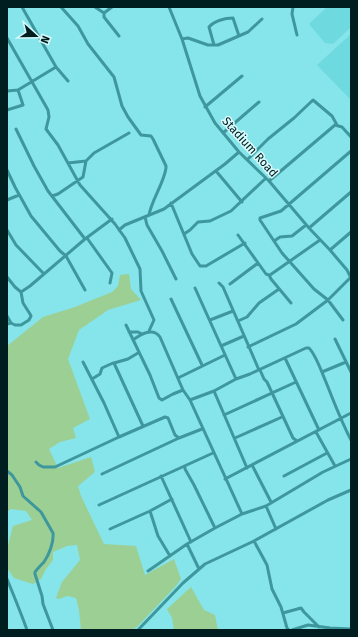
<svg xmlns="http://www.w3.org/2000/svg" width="358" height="637" font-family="'Fira Sans',sans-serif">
  <rect width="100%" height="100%" fill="#86e4eb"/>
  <!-- built -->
  <path fill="#6fd9e0" d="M327,7H351V27L333,44L325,43L309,24Z
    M351,34V100L317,65Z"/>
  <!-- green -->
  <path fill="#9ccf94" d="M129,274L131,289L141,300L108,310L79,330L68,359L90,419L73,428L76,438L60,442L49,449L58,468L91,457L95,472L78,486L81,496L104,544L136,546L145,575L174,559L181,579L176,586L137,627L132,630H81L79,610L76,598L67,596L59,599L56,598L62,582L80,560L77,545L67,546L53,552V560L46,569L41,579L33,584L14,578L7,568V549L13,526L32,520L26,511L11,509L7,512V346L43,317L75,307L112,292L118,286L120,275Z
    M191,587L204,610L215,615L218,630H174L172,618L167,609Z"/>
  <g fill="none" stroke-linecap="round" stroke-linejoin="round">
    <!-- street -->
    <path stroke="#3e979c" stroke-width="3" d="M22,7L56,67L68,81
      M61,7L78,26L88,44L114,77L122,106L128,117L141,135L151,136L153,139L166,166C167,177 151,201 149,215
      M95,7L104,13V17L119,36
      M169,7L182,39L200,96L215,123L239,152L269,181L309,228L330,250L347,270L351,278
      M293,7L292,14L297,35
      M104,13L112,7
      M7,38L48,110L49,117L46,129L58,145L80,185L115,224L125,238L140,269L141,291L154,320L149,331
      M182,39L188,38L208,45H218L248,32L262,19
      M214,45L209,27C214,21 225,18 233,18L239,36
      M7,91L18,90L56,67
      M205,107L242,76
      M7,110L23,105L18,90
      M16,129L34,166L48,191L85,239
      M223,133L259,102
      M248,159L268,139L294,118L313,100L332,116L337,125
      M68,163L86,161
      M7,170L15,187L31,216L60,251L66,256L85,290
      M216,171L242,202
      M269,181L335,125L342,127L351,137
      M52,196L58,194L83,177L86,161L94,153L129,133
      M7,200L19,195
      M171,203L192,254L200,266H206L245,243
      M145,217L147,225L162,251L176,279
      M309,228L351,192
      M7,230L16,245L44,274
      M119,230L125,225L164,209L225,164L239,152
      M184,234L190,230L198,222L210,221L231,211L266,178
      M238,235L266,274L269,275L271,279L291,303
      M87,238L112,273L110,283
      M274,241L280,237L292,236L306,225
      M330,250L351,232
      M269,275H270L320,240
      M7,277L15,287L21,292L23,303L30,314L31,316L29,320L21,325H15L11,323L7,324
      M219,283L223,287L259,370
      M230,284L258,263
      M195,288L236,379
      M21,292L30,286L85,239L112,219
      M171,299L202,365
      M7,316L11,323
      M210,320L233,311
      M343,320L328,300L314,289L282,253L260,220V218L281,211L351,151
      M238,321L247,317L259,303L279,289
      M126,325L150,375L159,398L162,400L173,394L183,390
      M129,332H138L142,334
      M335,339L351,372
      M133,340C141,334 153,327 160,337L183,390L190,400L242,514
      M221,346L244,336
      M248,347L296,324L328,300L350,278
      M285,358L319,430
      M83,362L104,403L119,437
      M114,363L143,426
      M260,370L264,379L267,382L293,438L297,441
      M322,372L346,362
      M178,378L225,355
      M92,379L100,374L102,368L113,363H114L128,359L138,353
      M214,391L247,468
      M190,400L214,391L236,379L250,374L306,348H309C316,355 322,373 326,382C334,402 341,421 351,440
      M224,415L296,382
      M316,432L335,466
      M235,438L282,417
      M36,462L39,465L43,467H55L119,437L165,417L168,418L175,435L179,438
      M252,465L271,502
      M185,466V469L194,485L215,528
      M7,471L12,475L20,487L23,496L41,512L53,533C54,542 49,555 44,562C41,565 38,568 35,572V574L42,596L43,604L53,630
      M102,474L179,438L202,429
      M161,476L191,542
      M284,476L327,453
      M225,479L351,413
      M99,505L213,453
      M266,506L276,529
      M150,511L158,536L170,556
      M110,529L150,511L172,499
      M254,541L267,565L272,589L281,607L287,628L289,630
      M187,544L199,569
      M148,571L187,544L215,528L242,514L266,506L323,472L351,459
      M7,579C14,596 21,613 27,630
      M283,613L301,608L304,612L319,627
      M138,630L183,583L205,564L254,541L328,500L351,490
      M292,630L308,625L330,628L351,629"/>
  </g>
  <g text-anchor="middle" stroke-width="3" stroke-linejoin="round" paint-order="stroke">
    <!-- street labels -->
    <g font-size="12" fill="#001d1f" stroke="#d8fbfd">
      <text transform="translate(250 147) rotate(48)" y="4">Stadium Road</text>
    </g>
  </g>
  <!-- border -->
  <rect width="358" height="637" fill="none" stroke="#001d1f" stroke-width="16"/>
  <!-- north arrow -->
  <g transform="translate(36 36) rotate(111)" stroke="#d8fbfd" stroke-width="3" paint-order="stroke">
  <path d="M0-3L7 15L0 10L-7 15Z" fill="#001d1f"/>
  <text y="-6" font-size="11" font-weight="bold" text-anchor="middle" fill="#001d1f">N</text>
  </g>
</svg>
